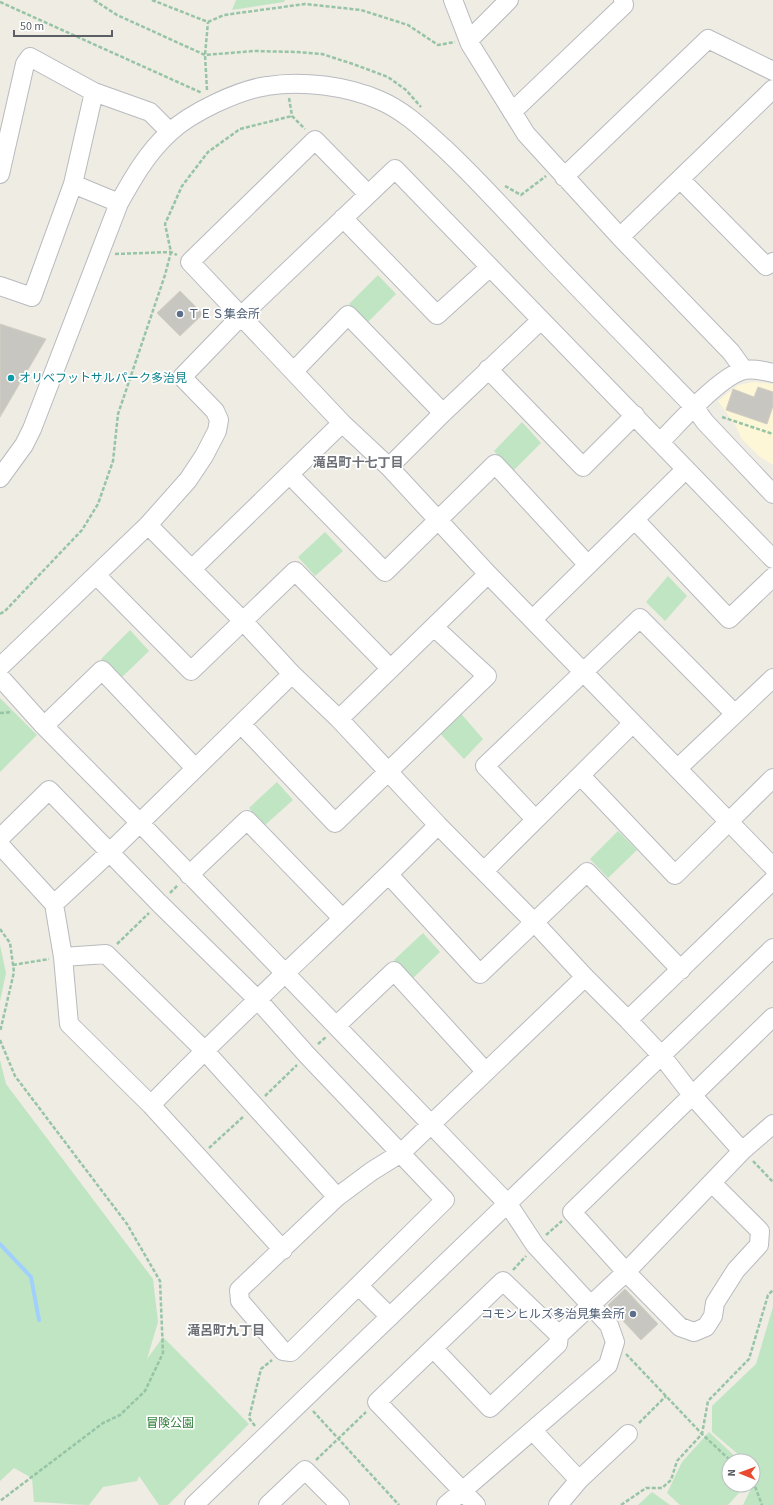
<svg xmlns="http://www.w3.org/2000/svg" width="773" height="1505" font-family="'Source Sans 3','Noto Sans JP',sans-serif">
  <rect width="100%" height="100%" fill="#eeece3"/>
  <!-- commercial -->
  <path fill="#fdf7d8" d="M754,382L773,384V465L759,456L741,438L736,426L718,401L738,385Z"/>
  <!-- green -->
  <path fill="#bfe5c2" d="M236,0H285L284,2L232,10Z
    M378,275L396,294L367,323L349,304Z
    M522,422L541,443L512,472L494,451Z
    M325,532L343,551L315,576L298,557Z
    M668,576L687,596L665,621L646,602Z
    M130,630L149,651L120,679L101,659Z
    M0,698L37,735L0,772Z
    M457,709L483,739L464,759L436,729Z
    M277,782L293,800L265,825L249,808Z
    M618,831L637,850L608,878L590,859Z
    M423,933L440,952L412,979L394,960Z
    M0,945L6,973L0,1001Z
    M0,1060L6,1084L153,1279L158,1322L147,1359L163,1337L249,1424L168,1505H159L139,1476L137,1481L103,1487L89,1505C70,1505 53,1502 34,1502L32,1478L14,1468L0,1481Z
    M773,1307V1505H743L759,1472L753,1467V1461H746L712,1432V1406L756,1364Z
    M709,1432L740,1461H729V1485H746L728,1505H680L667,1493L682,1462Z
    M652,1492L670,1505H638Z"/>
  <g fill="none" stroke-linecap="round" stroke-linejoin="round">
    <!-- stream -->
    <path stroke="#a2d0fe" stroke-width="4" d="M0,1244L31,1277L39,1320"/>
  </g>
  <!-- building -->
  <path fill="#c8c6c0" stroke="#d2cec1" d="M180,291L203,314L180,336L157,313Z
    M0,324L46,339L0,417Z
    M758,387L773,392V406L767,424L726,410L733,389L754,397Z
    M625,1289L658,1324L641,1340L608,1305Z"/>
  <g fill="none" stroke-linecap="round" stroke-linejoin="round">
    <defs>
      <path id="minor" d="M453,0L470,44L526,134L620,237L731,352L744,370
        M469,40L509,0
        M512,112L624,5L623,0
        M0,174L25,64L30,57L94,92L150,112L170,132
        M564,177L708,39L773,71
        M681,180L766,266L773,262
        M73,184L94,92
        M367,193L315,140L190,262L342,423L389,467L488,574L773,867
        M343,218L437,315L490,267
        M620,237L773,89
        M0,286L32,297L73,184L119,203
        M488,369L583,467L635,415
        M294,371L348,315L443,413
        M661,441C679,423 722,374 745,370C755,368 764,371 773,373
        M389,467L443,413L541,320
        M290,475L385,572L495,464L588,565
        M0,478L24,445L32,429L119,203C133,178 147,153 169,133C190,113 238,90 267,86C302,80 347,86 379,100C405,111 424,130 445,149C480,182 512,218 545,253C594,305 645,356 695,408L705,422L773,494
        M635,520L729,619L773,577
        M148,525L244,622L292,674L339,719L438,825L535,923L585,977L628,1020L662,1056L692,1095L742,1151L626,1272L559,1335
        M192,569L342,423
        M96,575L191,671L295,571L390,668
        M533,619L686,469
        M0,667L148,525L188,480L204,456L217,431L219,420L215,411L182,377L242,315L395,169L773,559
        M0,677L44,726L140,823L508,1204L535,1245L609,1325L615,1342L608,1365L446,1505
        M339,719L488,574
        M241,724L335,823L487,676L434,627
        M44,726L102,670L195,768
        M678,768L773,678
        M581,776L675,875L773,778
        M535,819L485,766L640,618L734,713
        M0,838L49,790L159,903L258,1000L307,1055L445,1200L291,1352L283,1351L240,1301L239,1290L337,1197L372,1171L401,1153L585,977
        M0,845L54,904L63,957L69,1024L151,1105L283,1250
        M484,871L633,723
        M189,875L247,820L342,918
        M389,875L480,974L587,872L681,970
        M54,904L110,852L292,674
        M63,957L106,954L204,1050L337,1197
        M628,1020L773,880
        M336,1026L394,971L485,1071
        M151,1105C243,1009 344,921 438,825
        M742,1151L773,1124
        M712,1183L760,1231L759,1245L736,1270L715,1303L713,1316L706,1327L694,1332L680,1327L626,1272L572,1212L773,1017
        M359,1286L390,1317
        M433,1348L490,1408L558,1344L559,1335L503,1281L377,1402L476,1505
        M533,1431L579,1480
        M194,1505L773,948
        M268,1505L305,1470L340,1505
        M558,1505L579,1480L628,1434"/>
    </defs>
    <!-- minor casing -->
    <use href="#minor" stroke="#b8babf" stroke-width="20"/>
    <!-- path -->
    <path stroke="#97c4a7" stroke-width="2.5" stroke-dasharray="4 2" stroke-linecap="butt" d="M94,0L117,15L205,55L254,51L296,52L322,54L353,64L388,77L406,90L421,107
      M152,0L208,22L224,15L305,4L361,10L408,25L438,45L455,42
      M0,2L202,93
      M207,90L205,55L208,22
      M289,98L292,116L305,129
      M505,186L521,195L546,176
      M115,254L171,252L177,255
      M722,417L773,434
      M0,614L5,611L82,530L98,504L113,461L118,414L165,275L171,252L165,224L182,186L208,152L240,129L292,116
      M0,713L12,712
      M170,893L178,885
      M0,929L10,943L14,972L0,1032
      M117,944L149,913
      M13,965L49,959
      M0,1040L15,1076L127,1224L160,1281L163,1353L145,1391L120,1415L103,1423L0,1501
      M318,1044L326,1037
      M265,1096L297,1065
      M209,1148L244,1116
      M753,1161L773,1182
      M546,1235L562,1221
      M513,1270L526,1256
      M626,1354L702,1434L731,1461
      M313,1411L399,1505
      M639,1423L666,1396
      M255,1426L249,1418L261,1369L272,1360
      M316,1460L366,1412
      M753,1481L762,1505
      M621,1505L646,1488H662L671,1480L677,1461L702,1434L708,1401L749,1359L768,1295L773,1290"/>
    <!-- minor -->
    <use href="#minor" stroke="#fff" stroke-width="18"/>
  </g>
  <!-- markers -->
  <g fill="#5c6f8a" stroke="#fff" stroke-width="1.5">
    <circle cx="180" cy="314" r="4"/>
    <circle cx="633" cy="1314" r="4"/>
  </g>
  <circle fill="#0f9aa8" stroke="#fff" stroke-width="1.5" cx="11" cy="378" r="4"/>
  <g text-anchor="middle" stroke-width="3.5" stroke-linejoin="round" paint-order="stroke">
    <!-- service labels -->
    <g font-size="12" fill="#4e5e75" stroke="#fff" text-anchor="start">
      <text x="188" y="318">ＴＥＳ集会所</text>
      <text x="625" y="1318" text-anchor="end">コモンヒルズ多治見集会所</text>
    </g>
    <!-- culture labels -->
    <g font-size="12" fill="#0d838f" stroke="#fff" text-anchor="start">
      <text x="19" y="382">オリベフットサルパーク多治見</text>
    </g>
    <!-- park labels -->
    <g font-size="12" fill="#34813e" stroke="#fff">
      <text x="170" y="1427">冒険公園</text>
    </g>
    <!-- neighbourhood labels -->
    <g font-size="13" font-weight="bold" fill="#6c7076" stroke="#fff">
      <text x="358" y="467">滝呂町十七丁目</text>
      <text x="226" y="1335">滝呂町九丁目</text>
    </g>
  </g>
  <!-- north arrow -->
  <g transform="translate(741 1473) rotate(271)"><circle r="19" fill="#ffffff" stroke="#bdbfc1"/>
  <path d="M0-3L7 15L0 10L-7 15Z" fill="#e84b2f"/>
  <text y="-6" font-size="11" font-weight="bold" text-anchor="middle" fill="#5b5e64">N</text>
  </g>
  <!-- scale -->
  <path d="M14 30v6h98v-6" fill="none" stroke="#5b5e64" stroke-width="2"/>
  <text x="20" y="30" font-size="12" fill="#5b5e64" stroke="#ffffff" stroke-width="3" paint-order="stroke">50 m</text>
</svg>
